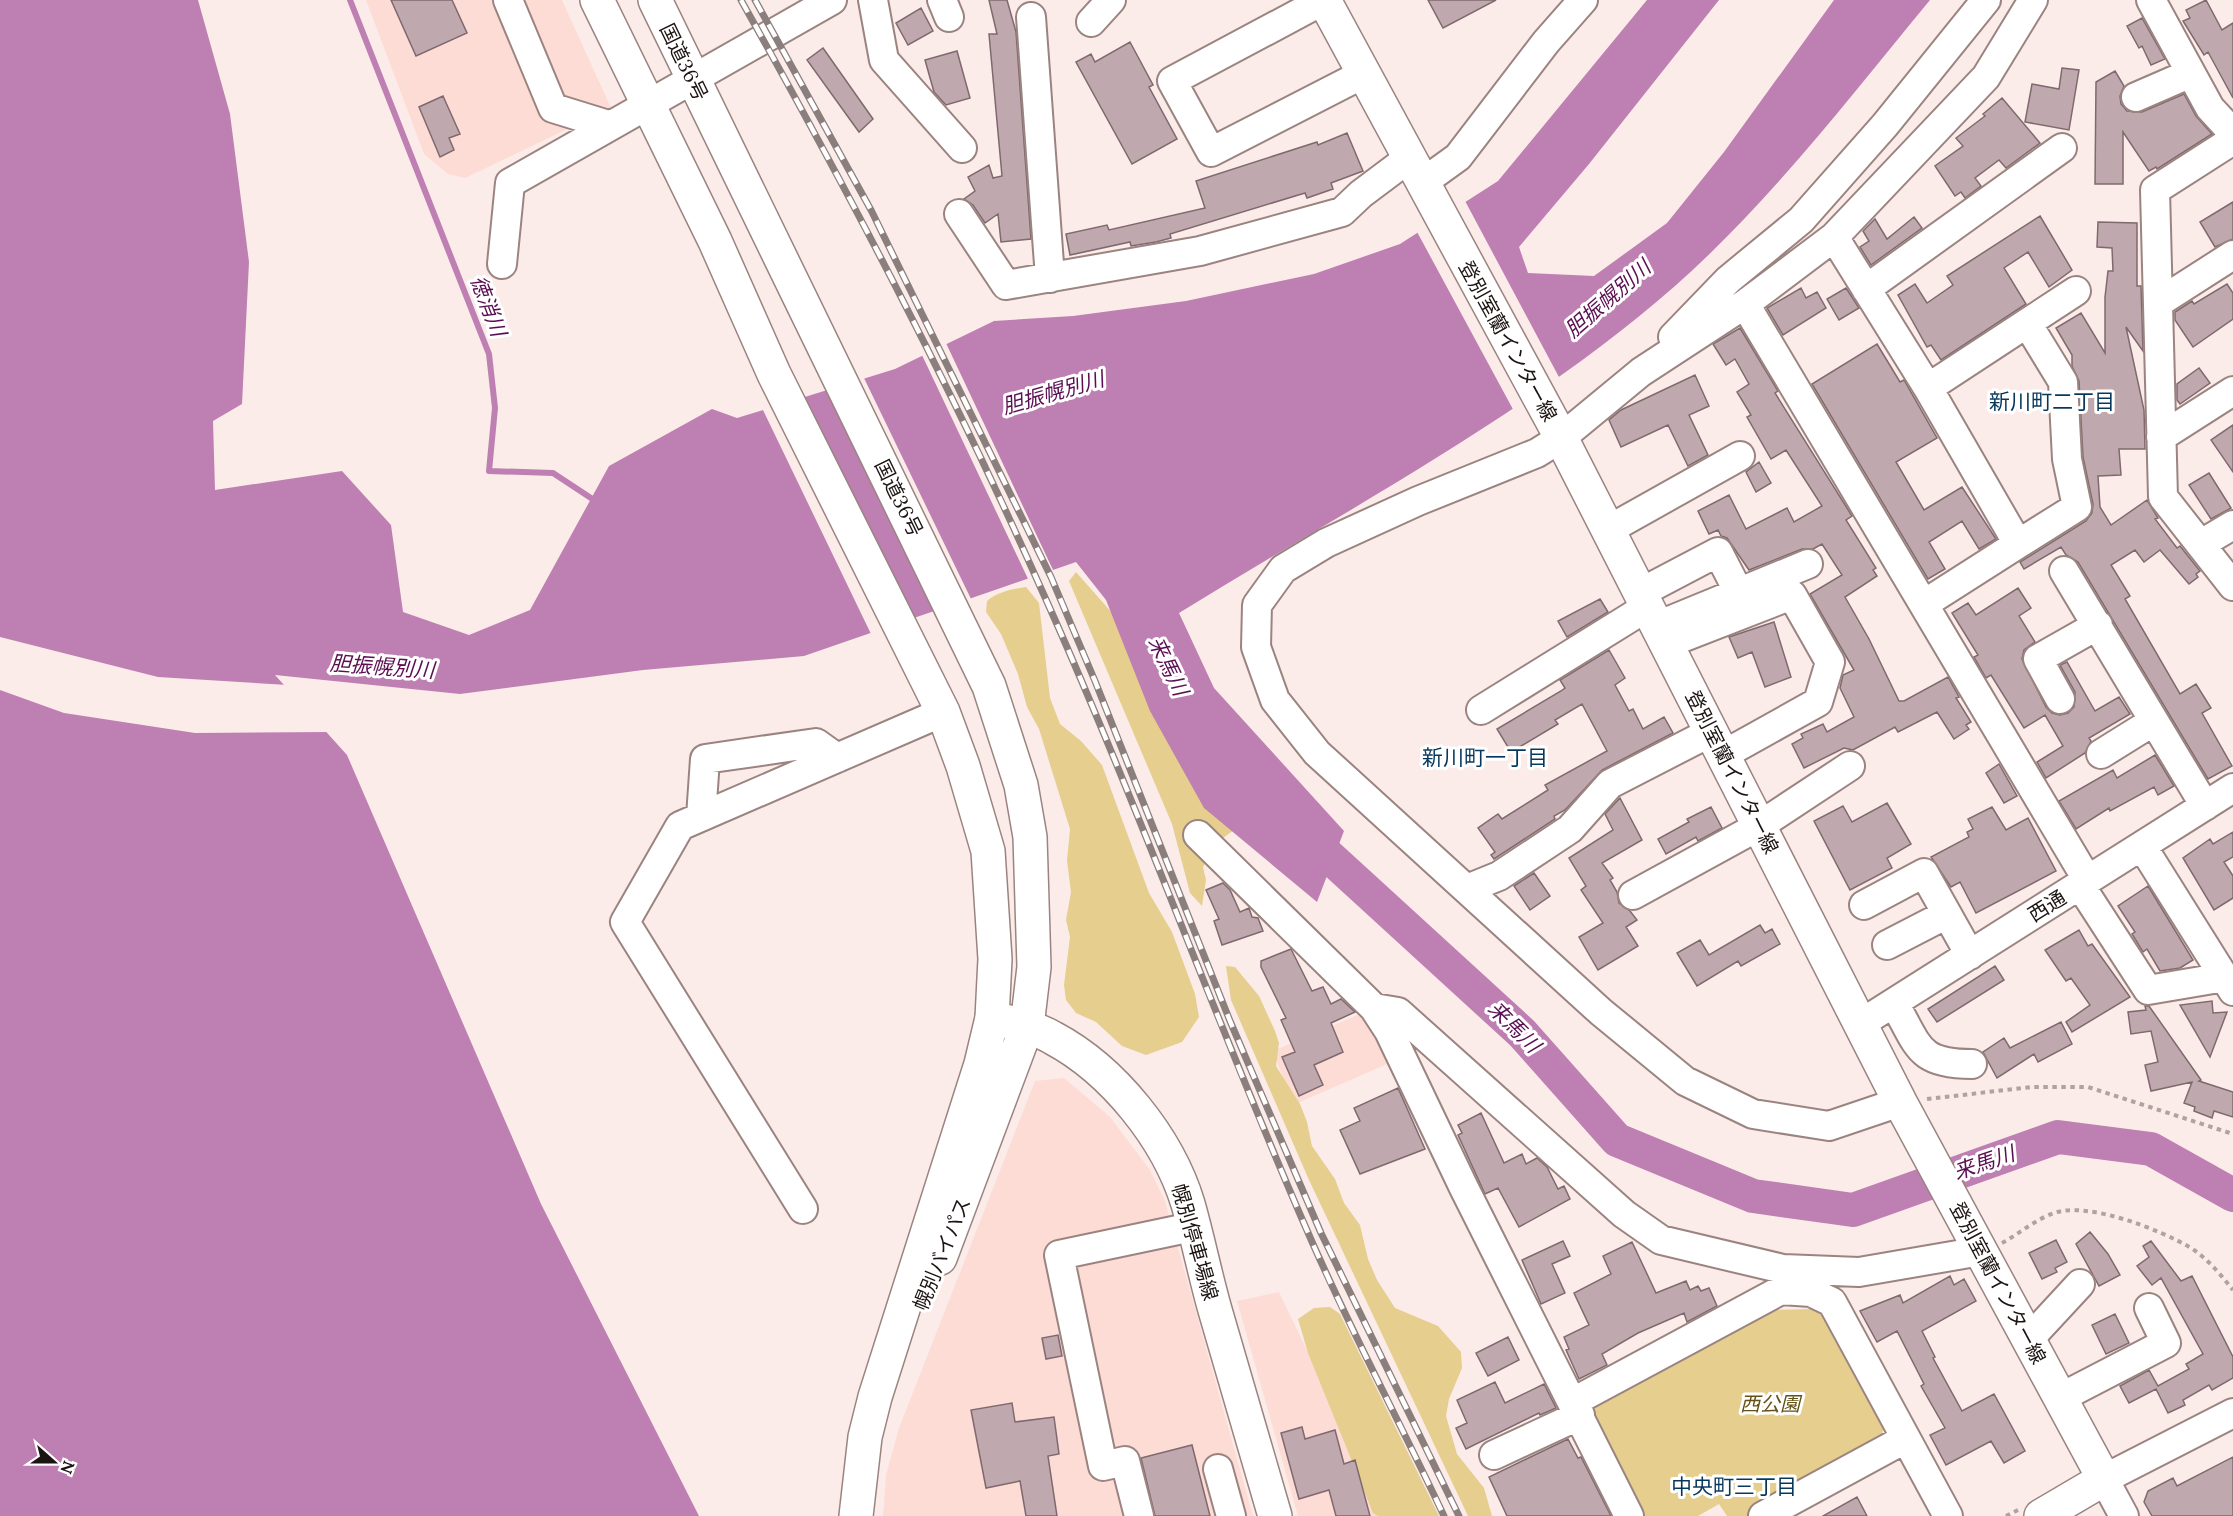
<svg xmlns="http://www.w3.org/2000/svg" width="2233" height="1516" font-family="Lora,'Noto Sans JP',serif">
  <rect width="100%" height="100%" fill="#fbece9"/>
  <!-- built -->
  <path fill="#fddcd5" d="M366,0H562L611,108L465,178L448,174L424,154Z
    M1367,1011L1394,1061L1293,1105L1273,1051Z
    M1064,1078L1110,1117L1150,1170L1165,1201L1253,1516H883L886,1475L899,1428L1035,1081Z
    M1279,1292L1362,1465L1382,1516H1298L1237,1301Z"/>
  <!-- green -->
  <path fill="#e5ce8e" d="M1076,572L1128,631L1238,827L1219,841L1203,867L1206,880L1202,906L1190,893L1172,824L1069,581Z
    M1026,587L1039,603L1050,698L1060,724L1081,741L1102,765L1149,893L1172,932L1195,994L1199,1017L1182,1042L1146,1055L1122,1046L1096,1022L1076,1013L1066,1000L1064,985L1070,937L1066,920L1071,892L1067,861L1070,829L1039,729L1027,707L1018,674L1001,634L986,612L987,601C997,592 1013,589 1026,587Z
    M1226,966L1235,967L1259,996L1275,1031L1279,1043L1276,1066L1300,1104L1307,1122L1312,1146L1335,1179L1344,1203L1360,1225L1368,1259L1377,1280L1395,1308L1438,1326L1461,1352L1462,1368L1449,1399L1446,1416L1457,1454L1484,1488L1492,1516H1468L1309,1180L1231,1000Z
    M1330,1307L1340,1314L1439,1516H1378L1373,1513L1308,1353L1298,1319L1314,1308Z
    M1815,1309L1824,1314L1886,1423L1877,1447L1748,1516H1727L1719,1504L1698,1516H1639L1587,1411L1595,1401L1760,1310Z"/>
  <!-- water -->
  <path fill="#be7fb2" d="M0,0H198L230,114L249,262L242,404L213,421L215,490L342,471L391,525L403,612L469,635L530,610L609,466L712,409L737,418L895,369L994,321L1073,316L1186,301L1314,274L1400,244L1498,181L1647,0H1719L1589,164L1519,247L1528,273L1594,276L1667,223L1724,152L1834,0H1930C1849,98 1770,202 1675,286C1525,417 1347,509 1179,613L1214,688L1344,831L1317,902L1204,808L1150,711L1106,600L1076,562L804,656L643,670L460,694L275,675L347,755L541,1204L699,1516H0Z"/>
  <!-- pier -->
  <path fill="#fbece9" d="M1464,199L1560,379L1515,413L1416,230Z
    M945,341L1054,572L1029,581L921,353Z
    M863,376L972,601L941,612L828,387Z
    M801,395L911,622L872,636L762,408Z
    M0,637L158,677L288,685L330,732L195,733L64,713L0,690Z"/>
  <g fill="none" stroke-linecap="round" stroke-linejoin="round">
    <!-- stream -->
    <path stroke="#be7fb2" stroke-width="6" d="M350,0L489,354L495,408L489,471L553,473L597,502"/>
    <!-- river -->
    <path stroke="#be7fb2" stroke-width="34" d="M1299,829L1522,1033L1617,1140L1753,1196L1853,1210L2058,1137L2151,1149L2233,1195"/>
  </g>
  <!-- building -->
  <path fill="#c0a9ae" stroke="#7f696e" stroke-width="1.5" d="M391,0H452L467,33L416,56Z
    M989,0H1007L1016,32L1031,239L1001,242L998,214L985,223L973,205L964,199L975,191L968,177L989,165L993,178L1002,176L989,34H997Z
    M1428,0H1496L1443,28Z
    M2206,0L2222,30L2233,23V98L2208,52L2204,55L2183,21L2190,18L2186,10Z
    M921,8L933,31L908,45L896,23Z
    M2142,18L2165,59L2151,65L2142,46L2139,48L2127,26Z
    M1130,42L1153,85L1149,87L1177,139L1132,164L1076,62L1091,54L1095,62Z
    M823,48L873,119L859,132L807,60Z
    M957,51L970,98L946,105L934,92L925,60Z
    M2062,68L2079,70L2069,130L2025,122L2032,84L2059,89Z
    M2115,71L2124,86L2120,96L2121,104L2127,111L2142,112L2184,94L2196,116L2212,134L2157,169L2156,167L2149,171L2123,132V184H2095L2096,82Z
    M443,96L460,134L449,138L454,150L440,157L419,107Z
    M2002,98L2040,143L2006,168L1999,160L1975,178L1981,186L1965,198L1961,192L1955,196L1935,166L1963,146L1956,138L1985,116L1983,114Z
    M1347,133L1363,171L1331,183L1333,189L1307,198L1305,193L1170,234L1171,238L1156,242L1131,246L1130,242L1070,255L1066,234L1107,225L1109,230L1205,208L1196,181L1317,142L1318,145Z
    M2233,202V239L2215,247L2200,222Z
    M2040,216L2072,270L2049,287L2028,252L2004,268L2026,304L1941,360L1931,345L1927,347L1898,295L1915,284L1927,303L1953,285L1947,276Z
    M1914,217L1922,228L1871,265L1860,247L1869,241L1863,231L1875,219L1887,239Z
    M2098,222L2137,223V286H2141L2143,351L2126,327L2144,410L2145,449H2119L2121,475L2098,476L2100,507L2111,525L2147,500L2158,518L2155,519L2177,548L2180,546L2200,571L2196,574L2198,577L2189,584L2160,550L2144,562L2135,550L2111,565L2130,596L2125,599L2180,694L2196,684L2211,708L2202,713L2232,766L2208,779L2078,562L2066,555L2061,547L2024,569L2020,562L2086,521L2092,513L2093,504L2083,457L2079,381L2072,366V355L2056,328L2081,313L2105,353V297L2108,271H2113L2112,248L2097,247Z
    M2227,284L2233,293V319L2193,347L2175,320V312L2192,301L2194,304Z
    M1801,288L1806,298L1817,292L1826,308L1783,335L1767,308Z
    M1846,288L1859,308L1839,320L1827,299Z
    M1740,328L1778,391L1775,393L1852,516L1846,520L1876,568L1873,570L1877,576L1845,597L1869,639L1899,701H1904L1948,677L1959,697L1956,698L1971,722L1966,725L1969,729L1954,739L1937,712L1898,732L1895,727L1853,750L1844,748L1804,768L1792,744L1803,738L1801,734L1823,724L1827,732L1854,717L1840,688L1843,675L1854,670L1810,594L1842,575L1822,544L1813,549H1802L1749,570L1727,538L1721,536L1718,530L1709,534L1698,511L1729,495L1746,529L1787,508L1794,522L1822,506L1786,450L1771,459L1747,417L1751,415L1737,392L1749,384L1735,359L1726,365L1713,344Z
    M1877,344L1900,382L1904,380L1937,438L1896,462L1924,510L1962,487L1996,539L1979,549L1962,521L1929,542L1945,569L1928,579L1812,384Z
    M2199,368L2210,383L2180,404L2177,400V384Z
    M1695,375L1709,406L1689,415L1708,455L1688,466L1668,425L1621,447L1609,420L1621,410Z
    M2233,425V472L2211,440Z
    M1759,462L1771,483L1756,492L1746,472Z
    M2209,473L2231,508L2211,519L2189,485Z
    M2018,588L2031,608L2019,616L2035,642L2024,650L2022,659L2046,707L2052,713L2060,715L2068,713L2074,707L2075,692L2060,665L2067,662L2095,711L2119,697L2130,714L2089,738L2091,741L2085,753L2046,778L2037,762L2063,746L2045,715L2024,728L1991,675L1986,678L1974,657L1978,655L1952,613L1968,603L1976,615Z
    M1600,599L1608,612L1567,637L1558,621Z
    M1774,622L1791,677L1765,687L1752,652L1738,658L1729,637Z
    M1609,650L1625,678L1615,685L1629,711L1633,709L1643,729L1664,717L1673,733L1602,770L1565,810L1554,816L1555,819L1494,859L1491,855L1495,852L1478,828L1498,814L1502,819L1548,790L1545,785L1607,751L1582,704L1555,720L1558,724L1511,752L1497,729L1561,691L1565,688L1560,680Z
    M2155,755L2174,786L2158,795L2154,787L2110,811L2109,808L2076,829L2059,801L2113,770L2117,778Z
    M1999,764L2017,796L2004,803L1986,773Z
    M1620,798L1642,840L1602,863L1613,878L1610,880L1617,892L1619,903L1630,911L1637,920L1626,927L1638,946L1598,970L1579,937L1603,923L1581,890L1586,886L1569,858L1613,830L1605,814Z
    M1887,803L1911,844L1887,858L1892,868L1850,890L1814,821L1843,806L1852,822Z
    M1711,807L1722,828L1698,841L1696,837L1666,854L1658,839L1689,822L1687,819Z
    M1992,807L2006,830L2028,818L2056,871L1976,913L1960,882L1951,887L1931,857L1969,837L1967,832L1973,829L1968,819Z
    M2233,832V857L2224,862L2233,876V898L2214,910L2183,858L2210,839L2213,844Z
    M1534,873L1550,896L1530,910L1514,886Z
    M1223,883L1230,890L1240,912L1249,908L1252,917L1258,918L1263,931L1222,945L1214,921L1219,919L1206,890Z
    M2148,886L2193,960L2180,968L2160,971L2147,949L2143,952L2132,934L2135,932L2118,906Z
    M1760,925L1765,933L1772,929L1780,944L1741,966L1738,961L1697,986L1677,953L1700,940L1709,955Z
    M2079,930L2088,946L2092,944L2130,997L2072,1032L2066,1022L2090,1005L2071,978L2066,981L2045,950Z
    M1291,949L1312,991L1323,987L1331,1004L1341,999L1355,1012L1331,1023L1343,1052L1314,1065L1323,1085L1299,1096L1282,1057L1295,1052L1281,1020L1286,1018L1261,967V961Z
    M1995,966L2004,980L1937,1022L1928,1009Z
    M2212,1001L2213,1013L2227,1012L2210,1057L2180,1005Z
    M2145,1006H2149L2201,1080L2199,1081L2233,1092V1117L2214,1111L2212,1118L2194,1111L2195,1107L2184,1103L2192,1082L2151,1091L2145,1065L2158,1062L2151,1031L2131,1034L2128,1012L2146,1010Z
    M2061,1022L2072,1044L2038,1062L2034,1054L1997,1078L1983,1052L2004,1038L2010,1048Z
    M1398,1088L1425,1149L1360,1174L1340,1130L1360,1121L1354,1108Z
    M1481,1113L1504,1163L1522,1154L1526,1164L1537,1158L1547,1167L1558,1189L1564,1186L1570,1199L1519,1227L1498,1188L1485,1194L1458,1135L1462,1133L1458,1125Z
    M2090,1232L2108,1254L2120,1275L2099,1286L2076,1244Z
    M2056,1240L2067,1262L2055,1268L2057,1272L2042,1279L2029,1253Z
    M1563,1241L1570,1256L1552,1264L1565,1293L1541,1304L1522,1260Z
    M2151,1241L2181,1281L2192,1276L2233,1357V1378L2212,1390L2209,1385L2183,1400L2185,1405L2168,1413L2156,1389L2129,1403L2120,1386L2149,1370L2158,1386L2189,1369L2186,1364L2203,1354L2161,1278L2152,1285L2137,1266L2149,1257L2143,1246Z
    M1632,1242L1656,1293L1686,1281L1690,1290L1698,1286L1701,1291L1709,1288L1717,1306L1687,1322L1684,1313L1638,1333L1602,1354L1607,1365L1579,1379L1566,1350L1569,1349L1564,1337L1589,1325L1574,1293L1611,1274L1603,1256Z
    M1950,1276L1954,1285L1964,1279L1976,1301L1922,1331L1935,1357L1933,1358L1962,1411L1994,1394L2025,1451L2004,1463L1991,1441L1946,1465L1930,1435L1945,1428L1921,1386L1924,1384L1897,1331L1877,1342L1860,1311L1900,1295L1903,1303Z
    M2115,1314L2129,1343L2106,1354L2092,1325Z
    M1058,1335L1062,1356L1046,1359L1042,1338Z
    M1508,1337L1519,1360L1488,1376L1476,1353Z
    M1495,1382L1505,1403L1544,1384L1556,1408L1540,1415L1539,1413L1466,1449L1456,1428L1467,1423L1457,1400Z
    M1012,1403L1015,1422L1054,1417L1059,1454L1048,1456L1057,1516H1026L1020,1481L986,1488L971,1410Z
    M1302,1427L1305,1439L1335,1430L1344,1464L1355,1460L1370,1516H1336L1329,1490L1299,1499L1281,1433Z
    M1568,1439L1578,1458L1581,1457L1611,1516H1507L1489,1477Z
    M1192,1445L1210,1516H1155L1141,1458Z
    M2233,1457V1516H2152L2144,1502L2148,1491L2173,1478L2177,1486Z
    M1857,1497L1867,1516H1823Z"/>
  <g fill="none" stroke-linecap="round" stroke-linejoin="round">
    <defs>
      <path id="minor" d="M508,0L553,108L608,125
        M873,0L884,60L962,148
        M942,0L949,17
        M1324,0L1172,81L1211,152L1363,74
        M2151,0L2210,108L2233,133
        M1031,17L1050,278
        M1091,22L1111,0
        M2136,97L2189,74
        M2233,140L2155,190L2163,497L2233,586
        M1422,183L1458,157L1546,42L1583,0
        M959,214L1006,285L1200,251L1342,212L1361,194L1409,158
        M1834,237L1928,388L2018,544L1924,604
        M502,264L510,183L832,0
        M1866,289L2062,148
        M2158,303L2233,255
        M1745,304L2088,881
        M1673,337L1728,280L1801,220L1885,125L1986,0
        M1928,388L2076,291
        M2161,437L2233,391
        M1608,530L1740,456
        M2018,544L2077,507L2067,459L2063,382L2027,323
        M2201,544L2233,525
        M2064,571L2205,806
        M1640,593L1718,552L1738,591
        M1657,626L1808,564
        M1666,644L1792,595L1830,662L1818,702L1723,755
        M2060,699L2038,659L2098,625
        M1481,710L1647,607
        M2101,754L2154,721
        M701,817L705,759L816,743L837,758
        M1198,835L1374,1008L1389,1031L1464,1188L1629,1516
        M2142,846L2233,991
        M2080,885L2148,990L2225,977
        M1467,889L1499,876L1570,829L1610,784L1711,732
        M1633,895L1759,826L1850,766
        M1864,905L1924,873L1970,955
        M1887,945L1947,914
        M1894,1003C1919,1046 1917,1064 1972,1064
        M1374,1008L1398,1012L1624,1214L1661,1240L1783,1269L1859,1272L1981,1251
        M1860,1024L2233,788
        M1900,1102L1829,1126L1753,1114L1685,1081L1601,1012L1317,753L1275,700L1256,647L1257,605L1283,569L1326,543L1418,501L1537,453L1561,438L1641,372L1745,304L1834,237L1986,77L2033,0
        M803,1209L625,922L680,826L943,712
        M2029,1339L2080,1284
        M2060,1398L2166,1343L2149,1308
        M1573,1402L1781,1290L1811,1292L1832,1302L1948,1516
        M1494,1455L1580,1415
        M1218,1469L1231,1516
        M1139,1516L1125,1461L1103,1466L1059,1255L1192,1227
        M1763,1516L1905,1439
        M2124,1516L2104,1479L2233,1413"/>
      <path id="major" d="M1324,0L1555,426L1900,1102L2104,1479L2041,1516
        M992,1018C1013,1023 1034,1027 1053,1038C1113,1070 1168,1138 1188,1204C1198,1239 1205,1275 1215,1310C1235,1379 1255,1447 1275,1516"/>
      <path id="highway" d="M597,0L715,241L774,374L943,712L963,766L988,851L995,959L992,1018L981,1064L875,1397L865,1437L856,1516
        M655,0L989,686L1021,785L1030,837L1034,967L1027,1026L940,1258"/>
    </defs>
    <!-- minor casing -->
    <use href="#minor" stroke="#9b8480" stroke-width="32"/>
    <!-- major casing -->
    <use href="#major" stroke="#9b8480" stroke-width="36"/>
    <!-- highway casing -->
    <use href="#highway" stroke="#9b8480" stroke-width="36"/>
    <!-- path -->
    <path stroke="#afa2a0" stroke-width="4" stroke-dasharray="4.5 4.5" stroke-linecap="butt" d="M1927,1099L2032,1087H2088L2233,1134
      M2002,1243C2019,1234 2036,1219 2054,1213C2088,1201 2161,1230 2191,1248C2208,1259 2221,1275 2233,1290
      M2006,1516L2018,1510"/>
    <!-- minor -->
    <use href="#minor" stroke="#fff" stroke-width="28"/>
    <!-- major -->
    <use href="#major" stroke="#fff" stroke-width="33"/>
    <!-- highway -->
    <use href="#highway" stroke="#fff" stroke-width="33"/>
    <defs>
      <path id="rail" d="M741,0C848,191 950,384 1039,584C1135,796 1213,1015 1306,1228C1348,1326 1399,1420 1444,1516
        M755,0L871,210L1051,577L1095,681L1230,1021L1321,1233L1459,1516"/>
    </defs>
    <!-- rail casing -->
    <use href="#rail" stroke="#8b7f7d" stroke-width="7"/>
    <!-- rail -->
    <use href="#rail" stroke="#fff" stroke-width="4.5" stroke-dasharray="14" stroke-linecap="butt"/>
  </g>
  <g text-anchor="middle" stroke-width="6" stroke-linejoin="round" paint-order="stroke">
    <!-- street labels -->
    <g font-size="20" fill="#1c1412" stroke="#fff">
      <text transform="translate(684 62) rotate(64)" y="7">国道36号</text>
      <text transform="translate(1508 341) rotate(61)" y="7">登別室蘭インター線</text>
      <text transform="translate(899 498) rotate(64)" y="7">国道36号</text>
      <text transform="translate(1732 772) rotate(63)" y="7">登別室蘭インター線</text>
      <text transform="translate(2047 906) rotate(-32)" y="7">西通</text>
      <text transform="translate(1195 1242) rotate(74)" y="7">幌別停車場線</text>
      <text transform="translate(942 1254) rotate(-68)" y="7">幌別バイパス</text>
      <text transform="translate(1998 1283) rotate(62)" y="7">登別室蘭インター線</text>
    </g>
    <!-- park labels -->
    <g font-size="20" font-style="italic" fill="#645116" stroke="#fff">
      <text x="1770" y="1411">西公園</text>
    </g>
    <!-- water labels -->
    <g font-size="21" font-style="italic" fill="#5b0f52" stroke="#fff">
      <text transform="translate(1608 299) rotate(-41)" y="7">胆振幌別川</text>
      <text transform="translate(488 306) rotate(69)" y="7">徳消川</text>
      <text transform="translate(1053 393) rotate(-16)" y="7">胆振幌別川</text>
      <text transform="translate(1168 666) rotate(64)" y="7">来馬川</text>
      <text transform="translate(382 667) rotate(4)" y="7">胆振幌別川</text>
      <text transform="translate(1514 1027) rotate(45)" y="7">来馬川</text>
      <text transform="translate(1984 1163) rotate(-19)" y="7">来馬川</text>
    </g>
    <!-- neighbourhood labels -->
    <g font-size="21" fill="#07385c" stroke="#fff">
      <text x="2052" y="409">新川町二丁目</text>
      <text x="1485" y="765">新川町一丁目</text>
      <text x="1734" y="1494">中央町三丁目</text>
    </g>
  </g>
  <!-- north arrow -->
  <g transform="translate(54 1462) rotate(111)" stroke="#ffffff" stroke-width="4.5" paint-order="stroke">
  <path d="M0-4.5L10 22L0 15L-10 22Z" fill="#1c1412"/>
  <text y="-9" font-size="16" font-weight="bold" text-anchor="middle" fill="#1c1412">N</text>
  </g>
</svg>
